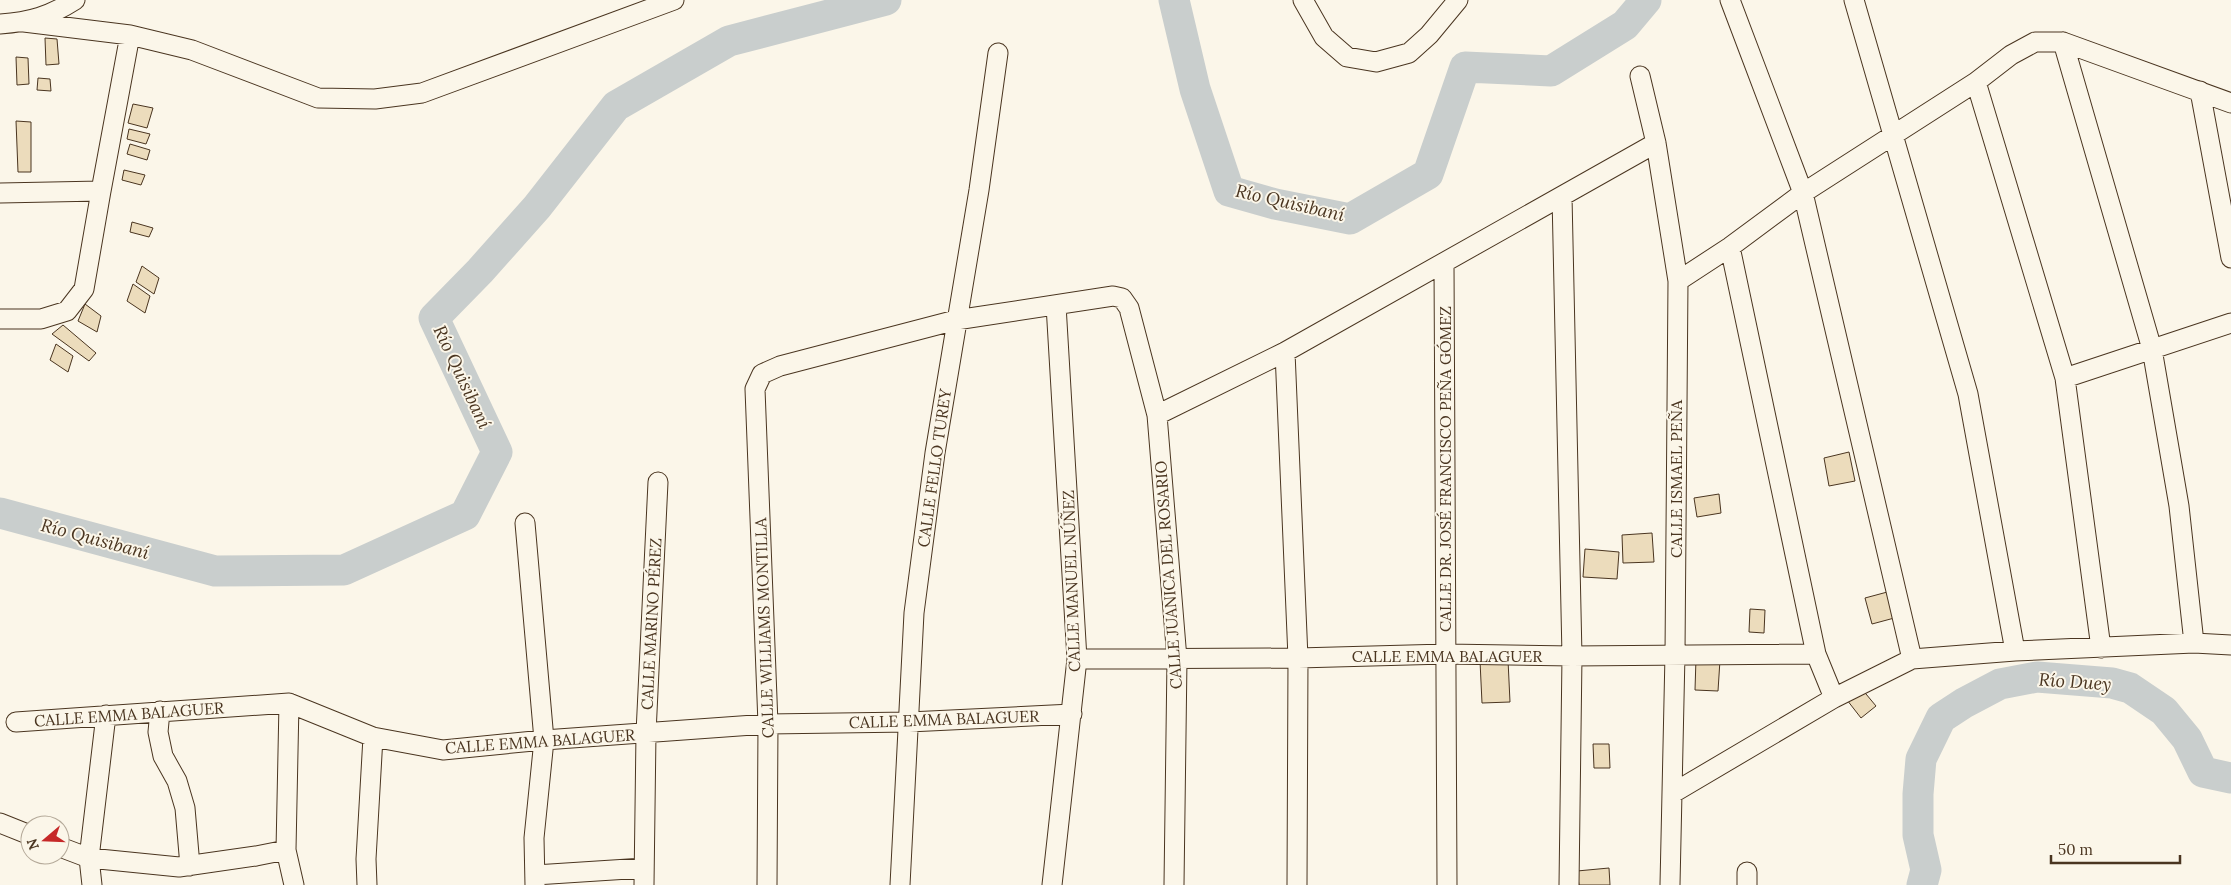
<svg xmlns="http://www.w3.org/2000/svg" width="2231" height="885" font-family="Lora,serif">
  <rect width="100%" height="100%" fill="#fbf6e9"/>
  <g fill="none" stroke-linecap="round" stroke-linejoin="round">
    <!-- river -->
    <path stroke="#c9cecd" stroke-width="31" d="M1174,0L1195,89L1229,191L1275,204L1350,219L1428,174L1465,67L1551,71L1625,25L1646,0
      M0,513L215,571L344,570L465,515L497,452L434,318L480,271L537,207L616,106L729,41L886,0
      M1922,885L1926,870L1918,835V794L1921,759L1941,718L1964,703L2000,684L2037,677L2112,683L2130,688L2164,711L2187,739L2203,772L2231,778"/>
  </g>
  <!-- building -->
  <path fill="#ecdcbc" stroke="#4a3520" d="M45,38L57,39L59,64L46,65Z
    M16,57L28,58L29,84L17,85Z
    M38,78L50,79L51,91L37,90Z
    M133,104L153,108L147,128L128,123Z
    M16,121L31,122V172H18Z
    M129,129L150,134L146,144L127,139Z
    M130,144L150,150L147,160L127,154Z
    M124,170L145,175L141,185L122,180Z
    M132,222L153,228L149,237L130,232Z
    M142,266L159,278L154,294L136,282Z
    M133,284L150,296L145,313L127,301Z
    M85,304L101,316L97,332L78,321Z
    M63,325L96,353L89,361L52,334Z
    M56,344L73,356L68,372L50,360Z
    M1849,452L1855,481L1829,486L1824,458Z
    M1719,494L1721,513L1697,517L1694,498Z
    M1652,533L1654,562L1623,563L1622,535Z
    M1585,549L1619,552L1617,579L1583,577Z
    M1891,591L1898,617L1872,624L1865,598Z
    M1750,609L1765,610L1764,633L1749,632Z
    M1696,658L1720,660L1718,691L1695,690Z
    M1508,660L1510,702L1482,703L1480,661Z
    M1861,688L1876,706L1861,718L1847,700Z
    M1593,744H1609L1610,768H1594Z
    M1609,868L1610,885H1579L1577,871Z"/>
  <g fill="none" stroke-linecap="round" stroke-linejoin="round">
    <defs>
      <path id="minor" d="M1303,0L1324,37L1347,57L1376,62L1409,53L1429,35L1458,0
        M1730,0L1803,193L1912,659
        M1854,0L1968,394L2015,651
        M24,22L130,35L192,50L318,98L375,99L422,93L674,0
        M0,24C30,22 50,16 75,0
        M2063,42L2152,349L2179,506L2194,643
        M1640,76L1656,143L1678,281L1675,654L1670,885
        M1976,82L2065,378L2101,648
        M2200,91L2231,258
        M0,193L101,191L130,35
        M1562,196L1572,656L1569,885
        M1730,247L1816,654L1834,698
        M1444,264L1447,885
        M1678,281L1730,247L1803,193L1976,82L2011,55L2035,42H2063L2231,103
        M0,319H41L67,311L84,289L101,191
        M1285,352L1298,658L1297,885
        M2065,378L2231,323
        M1157,415L1285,352L1656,143
        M525,523L544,740L534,838L535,885
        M1077,659L1298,658L1446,654L1572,656L1816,654
        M289,703L286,850L294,885
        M160,711L158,732L163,756L177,781L185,808L190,866
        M16,722L289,703L373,737L443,750L544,740L768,724L909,722L1072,714
        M1673,793L1834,698L1912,659L2015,651L2194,643L2231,645
        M0,823L30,835
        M60,847L89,858L179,867L256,856L286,850
        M535,875L644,868
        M92,885L89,858L106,715
        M367,885L366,859L373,737
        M644,885L646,733L658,482
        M767,885L768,724L755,389L762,374L780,366L956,320L1113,296L1122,298L1129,308L1157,415L1177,659L1174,885
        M900,885L914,613L935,453L979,190L998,53
        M1052,885L1077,659L1056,305
        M1747,885V872"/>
    </defs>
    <!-- minor casing -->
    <use href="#minor" stroke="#4a3520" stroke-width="21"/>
    <!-- minor -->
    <use href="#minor" stroke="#fbf6e9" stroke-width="19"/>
  </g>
  <g text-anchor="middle" stroke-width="4" stroke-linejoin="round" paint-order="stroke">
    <!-- street labels -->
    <g font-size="16" fill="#4a3520" stroke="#fbf6e9">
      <text transform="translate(934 468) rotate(-82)" y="6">CALLE FELLO TUREY</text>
      <text transform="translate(1445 469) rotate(-90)" y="6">CALLE DR. JOSÉ FRANCISCO PEÑA GÓMEZ</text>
      <text transform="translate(1676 479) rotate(-90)" y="6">CALLE ISMAEL PEÑA</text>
      <text transform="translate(1168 575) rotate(-94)" y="6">CALLE JUANICA DEL ROSARIO</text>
      <text transform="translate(1071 581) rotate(-92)" y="6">CALLE MANUEL NÚÑEZ</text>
      <text transform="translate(651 624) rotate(-87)" y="6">CALLE MARINO PÉREZ</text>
      <text transform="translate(764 628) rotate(-92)" y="6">CALLE WILLIAMS MONTILLA</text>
      <text x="1447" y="662">CALLE EMMA BALAGUER</text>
      <text transform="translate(129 714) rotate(-4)" y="6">CALLE EMMA BALAGUER</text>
      <text transform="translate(944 719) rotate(-2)" y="6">CALLE EMMA BALAGUER</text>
      <text transform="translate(540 741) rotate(-4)" y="6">CALLE EMMA BALAGUER</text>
    </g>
    <!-- water labels -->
    <g font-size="18" font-style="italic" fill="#4a3520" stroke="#fbf6e9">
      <text transform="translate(1290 203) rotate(13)" y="6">Río Quisibaní</text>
      <text transform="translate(462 377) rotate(65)" y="6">Río Quisibaní</text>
      <text transform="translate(95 539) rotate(15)" y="6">Río Quisibaní</text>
      <text transform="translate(2075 682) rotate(4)" y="6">Río Duey</text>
    </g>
  </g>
  <!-- north arrow -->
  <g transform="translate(45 840) rotate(251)"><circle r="24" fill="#fbf6e9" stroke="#b4a999"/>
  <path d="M0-4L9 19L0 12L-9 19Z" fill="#c62828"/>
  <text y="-8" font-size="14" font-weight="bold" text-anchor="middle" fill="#4a3520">N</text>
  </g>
  <!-- scale -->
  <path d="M2051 855v8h129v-8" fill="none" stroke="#4a3520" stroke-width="2.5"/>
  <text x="2058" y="855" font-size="15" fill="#4a3520" stroke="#fbf6e9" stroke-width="4" paint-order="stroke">50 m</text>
</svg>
